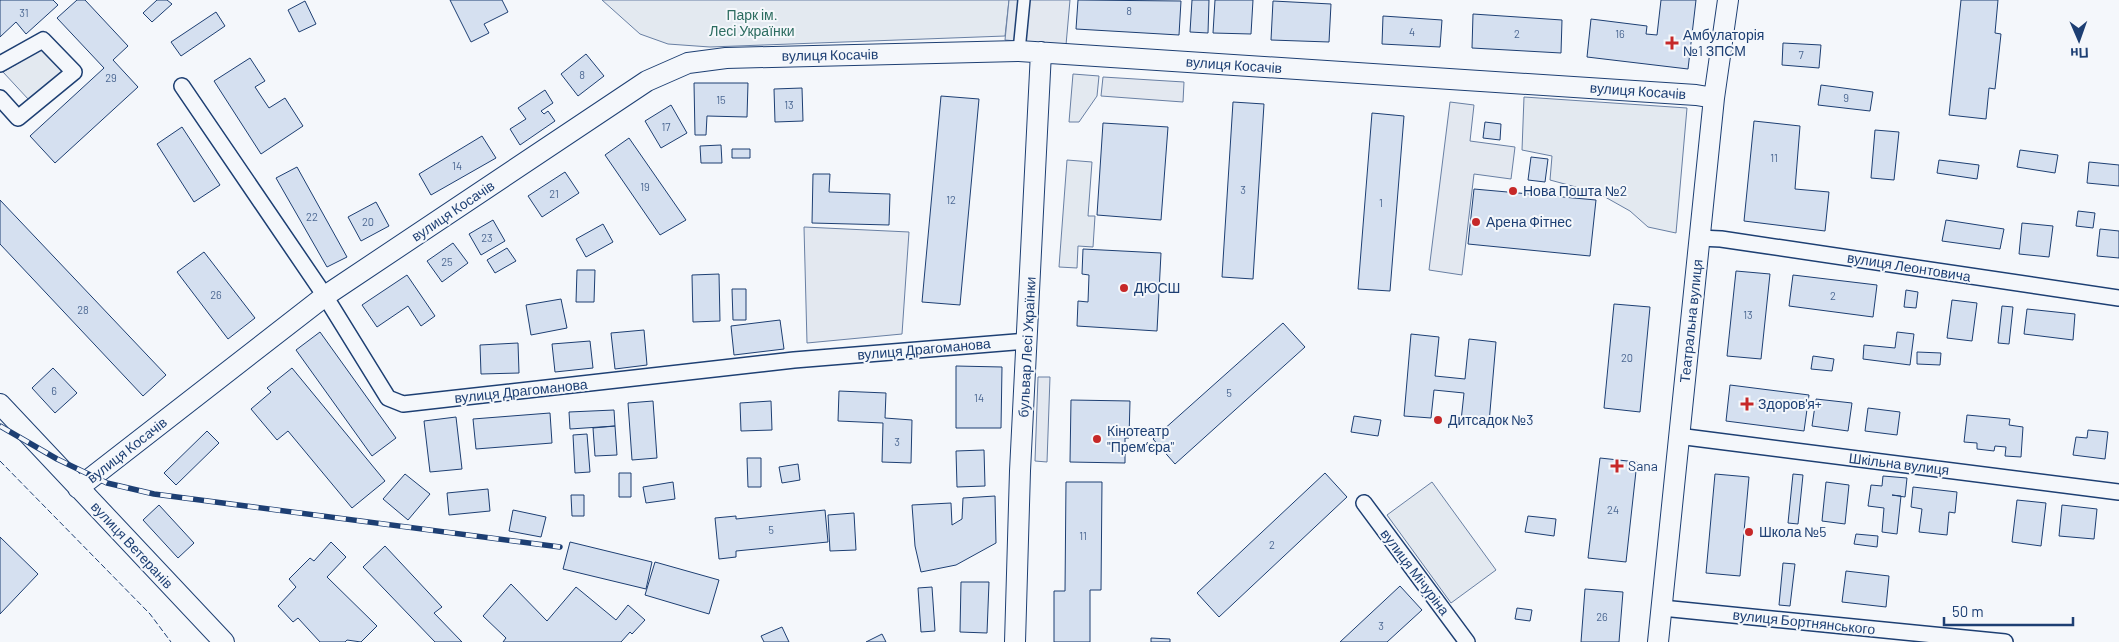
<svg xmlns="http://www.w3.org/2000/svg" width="2119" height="642" font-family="Barlow,sans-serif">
  <rect width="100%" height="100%" fill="#f4f7fb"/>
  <!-- green -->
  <path fill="#e3e9f0" stroke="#687fa3" d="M602,0H1009L1005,36L710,47L668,44L640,34Z
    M42,49L64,72L29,100L3,72Z
    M1073,74L1099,76L1097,96L1079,122H1069Z
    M1524,97L1687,108L1676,233L1648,227L1630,211L1598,193L1550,180L1552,156L1522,150Z
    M1067,160L1092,162L1088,216H1095L1093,247L1078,246L1077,268L1059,267Z
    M1432,482L1496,570L1451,603L1387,515Z"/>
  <!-- parking -->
  <path fill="#e3e8f0" stroke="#687fa3" d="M1009,0H1070L1066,45L1005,40Z
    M1103,77L1184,82L1183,102L1101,96Z
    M1450,102L1474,105L1470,141L1515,147L1511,179L1474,174L1462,275L1429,270Z
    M804,227L909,232L902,334L807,343Z
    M1038,377H1050L1047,462L1035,461Z"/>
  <!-- building -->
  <path fill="#d5e0f0" stroke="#1d3f73" d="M0,0H53L58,5L26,34L16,22L0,37Z
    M77,0H85L128,46L113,60L138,87L55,163L30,136L104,68L57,18Z
    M157,0H167L172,4L152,22L143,13Z
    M450,0H502L508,12L484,24L489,33L471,42Z
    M1078,0L1181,1L1179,35L1076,29Z
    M1192,0H1209L1208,33L1190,32Z
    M1215,0H1253L1251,34L1213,33Z
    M1661,0H1696L1688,69L1587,57L1591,19L1647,26L1646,34L1657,35Z
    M1961,0H1998L1995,33L2001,34L1995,89L1989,88L1986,119L1949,115Z
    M305,1L316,24L299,32L288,10Z
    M1273,1L1331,4L1329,42L1271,40Z
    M216,12L225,26L181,56L171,42Z
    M1473,14L1562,20L1561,53L1472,48Z
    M1383,16L1442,20L1440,47L1382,44Z
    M1783,43L1821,45L1819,68L1782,65Z
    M586,54L604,76L578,96L561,74Z
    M250,58L265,81L255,87L269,108L285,98L303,126L261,154L214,81Z
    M694,83H748L747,117L707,116L706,135H695Z
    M1821,85L1873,92L1870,111L1818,105Z
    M802,88L803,121L775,122L774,89Z
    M545,90L553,103L541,111L544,114L548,111L555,121L520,145L510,129L526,119L518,108Z
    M941,96L979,99L960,305L922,302Z
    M1233,102L1264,104L1253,279L1222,277Z
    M671,105L687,133L661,148L645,121Z
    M1372,113L1404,116L1390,291L1358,289Z
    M1754,121L1800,126L1795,189L1829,192L1825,231L1744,221Z
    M1485,122L1501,124L1500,140L1483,138Z
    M1103,123L1168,127L1161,220L1097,215Z
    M182,127L220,185L194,202L157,144Z
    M1875,130L1899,132L1894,180L1871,178Z
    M482,136L496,158L431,195L419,174Z
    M629,138L686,220L660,235L605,155Z
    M721,145L722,163H701L700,146Z
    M732,149H750V158H732Z
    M2020,150L2058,155L2055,173L2017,167Z
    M1531,157L1548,159L1545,182L1528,180Z
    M1939,160L1979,165L1977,179L1937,173Z
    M2089,162L2119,165V186L2087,183Z
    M297,167L347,257L327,267L276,178Z
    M565,172L579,193L542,217L528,196Z
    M813,174H830L829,192L890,194L889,225L812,223Z
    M1474,189L1596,200L1590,256L1468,244Z
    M0,200L166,375L143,396L0,244Z
    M376,202L389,226L361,241L348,217Z
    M2078,211L2095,213L2093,228L2076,226Z
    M493,220L505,241L481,255L469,234Z
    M1946,220L2004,229L2000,249L1942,241Z
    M2022,223L2053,226L2049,257L2019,254Z
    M603,224L613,242L586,257L576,239Z
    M2100,229L2119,231V258L2097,256Z
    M453,243L468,263L442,282L427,261Z
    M507,248L516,261L495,273L487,260Z
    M1083,249L1161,253L1157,331L1077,326L1078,301L1088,302L1089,275L1082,274Z
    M204,252L255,318L228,339L177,272Z
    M577,270H595L594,302H576Z
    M1736,271L1770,274L1761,359L1727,356Z
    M719,274L720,321L693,322L692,275Z
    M407,275L435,316L421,326L408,306L377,327L362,305Z
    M1793,275L1877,285L1873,317L1789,306Z
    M732,289H746V320H733Z
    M1906,290L1918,292L1916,308L1904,307Z
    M561,299L567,328L531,335L526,305Z
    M1952,300L1977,303L1972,341L1947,338Z
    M1614,304L1650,307L1640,412L1604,408Z
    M2002,306L2013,307L2009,344L1998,343Z
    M2027,309L2075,314L2073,340L2024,334Z
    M780,320L784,349L734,355L731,326Z
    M1283,323L1305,347L1175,464L1153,439Z
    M644,330L647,365L615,369L611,333Z
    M320,332L396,438L372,456L296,350Z
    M1897,332L1914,334L1910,365L1863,359L1864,345L1895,348Z
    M1411,334L1439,337L1435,376L1465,379L1469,339L1496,342L1489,423L1461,421L1464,393L1434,390L1431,418L1404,416Z
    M590,341L593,368L555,372L552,344Z
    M518,343L519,373L481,374L480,345Z
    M1917,352L1941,353L1940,365L1917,364Z
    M1813,356L1834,359L1832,371L1811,369Z
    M956,366L1002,367L1001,428H956Z
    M53,368L77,393L55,413L32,388Z
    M292,368L385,481L352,508L288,431L277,440L251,409L271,392L267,388Z
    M1730,385L1809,395L1804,431L1726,421Z
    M839,391L886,393L885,418L912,420L911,463L882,462L883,423L838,421Z
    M1816,399L1852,403L1848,431L1812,426Z
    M1071,400L1130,401L1129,438H1125V463L1070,462Z
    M653,401L657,458L632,460L628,403Z
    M771,401L772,430L741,431L740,403Z
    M1868,408L1900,412L1897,435L1865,431Z
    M614,410L615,426L570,429L569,412Z
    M550,413L552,443L476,449L473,419Z
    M1967,415L2010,419L2009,425L2023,427L2021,457L2005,456L2006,447L1995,446L1994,451L1977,449V443L1964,442Z
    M1354,416L1381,420L1378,436L1351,432Z
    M456,417L462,469L430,472L424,421Z
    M615,426L617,455L595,456L593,428Z
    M2088,430L2108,432L2105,459L2073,455L2076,437L2087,438Z
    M207,431L219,443L176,485L164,473Z
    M587,434L590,472L575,473L573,435Z
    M984,450L985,486L957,487L956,451Z
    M747,458H761V487H748Z
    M1600,458L1637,462L1626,562L1588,558Z
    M798,464L800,480L782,483L779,467Z
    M619,473H631V497H619Z
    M1325,473L1347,497L1219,617L1197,593Z
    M405,474L430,494L408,520L383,499Z
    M1715,474L1749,477L1740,576L1706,573Z
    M1793,474L1803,475L1798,524L1788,523Z
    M1883,476L1907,478L1905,497L1892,495L1901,496L1897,534L1882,532L1884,508L1868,506L1871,485L1882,486Z
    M673,482L675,499L646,503L643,487Z
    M1066,482H1102L1101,590H1090V642H1054V591H1065Z
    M1826,482L1849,485L1845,524L1822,521Z
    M1913,487L1957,492L1955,513L1949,512L1947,535L1919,532L1922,509L1911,507Z
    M488,489L490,511L449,515L447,493Z
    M571,495H584V516H572Z
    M995,496L996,543L956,565L921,572L915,546L912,505L951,503L952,525L962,519L963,498Z
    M2017,500L2046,503L2041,546L2012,542Z
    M159,505L194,543L178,558L143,520Z
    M2062,505L2097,509L2094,539L2059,536Z
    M513,510L546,517L541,537L509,531Z
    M825,510L828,542L736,551V557L719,559L715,518L736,516V519Z
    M854,513L856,550L830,551L828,515Z
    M1528,516L1556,519L1554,536L1525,532Z
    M1856,534L1878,536L1877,547L1854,544Z
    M0,537L38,574L0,614Z
    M331,542L346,557L327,577L377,626L361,642L347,640L345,642H320L298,618L293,622L278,606L296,587L289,579L310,558L314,561Z
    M570,542L652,562L646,589L563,569Z
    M385,546L442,607L434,613L462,642H435L363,567Z
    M655,562L719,580L709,614L645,595Z
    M1783,563L1795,564L1790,606L1779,605Z
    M1846,571L1889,576L1886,607L1842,602Z
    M961,582H989L987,633L960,632Z
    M511,584L547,621L576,587L616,620L628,605L645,620L632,634L630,632L621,642H503L506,638L483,616Z
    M1400,586L1422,610L1387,642H1340Z
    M932,587L935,631L921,632L918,588Z
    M1585,589L1623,592L1619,642H1581Z
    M1517,608L1532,610L1530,621L1515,619Z
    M782,627L789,642H764L761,636Z
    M882,634L886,642H866Z
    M1151,638L1170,639V642H1151Z"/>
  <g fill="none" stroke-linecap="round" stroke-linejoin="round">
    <defs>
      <path id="pedestrian" d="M1019,51L1024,0"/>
      <path id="minor" d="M0,64L43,40L74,72L18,118L0,98
        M182,86L325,296L388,398L403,404L794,360L1028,341
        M1699,238L1721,239L2119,298
        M1678,436L2119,492
        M1364,503L1467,642
        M1662,608L2005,642"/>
      <path id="tertiary" d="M0,404L224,642
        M78,488L325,296L647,81L688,63L726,58L1019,51L1696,95L1714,98
        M1015,642L1020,471L1041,52
        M1658,642L1714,98L1728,0"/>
    </defs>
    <!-- pedestrian casing -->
    <use href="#pedestrian" stroke="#1d3f73" stroke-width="14"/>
    <!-- minor casing -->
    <use href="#minor" stroke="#1d3f73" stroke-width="18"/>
    <!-- tertiary casing -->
    <use href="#tertiary" stroke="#1d3f73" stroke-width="22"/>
    <!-- pedestrian -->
    <use href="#pedestrian" stroke="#f4f7fb" stroke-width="11"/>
    <!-- minor -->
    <use href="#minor" stroke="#f4f7fb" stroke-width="15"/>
    <!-- tertiary -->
    <use href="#tertiary" stroke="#f4f7fb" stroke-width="20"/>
    <defs>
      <path id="rail" d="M0,426L57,459L107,483L154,494L560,547"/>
    </defs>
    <!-- rail casing -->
    <use href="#rail" stroke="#1d3f73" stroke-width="5.5"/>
    <!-- rail -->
    <use href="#rail" stroke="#f4f7fb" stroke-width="4" stroke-dasharray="11" stroke-linecap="butt"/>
    <!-- fence -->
    <path stroke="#1d3f73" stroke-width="1" stroke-dasharray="6 2.5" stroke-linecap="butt" d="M0,461L150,614L171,642"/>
  </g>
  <!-- markers -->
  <g fill="#c62828" stroke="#f4f7fb" stroke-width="2">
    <path d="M1669.5 35.5h5v5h5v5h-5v5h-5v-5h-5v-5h5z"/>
    <circle cx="1513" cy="191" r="5"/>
    <circle cx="1476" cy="222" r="5"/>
    <circle cx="1124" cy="288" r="5"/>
    <path d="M1744.5 396.5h5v5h5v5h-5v5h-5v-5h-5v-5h5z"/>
    <circle cx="1438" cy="420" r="5"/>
    <circle cx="1097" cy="439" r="5"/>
    <path d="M1614.5 458.5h5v5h5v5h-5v5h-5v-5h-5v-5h5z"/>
    <circle cx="1749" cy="532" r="5"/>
  </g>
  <g text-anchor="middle" stroke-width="4" stroke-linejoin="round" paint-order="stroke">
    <!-- number labels -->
    <g font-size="11" fill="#4b6792">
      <text x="1129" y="15">8</text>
      <text x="24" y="17">31</text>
      <text x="1412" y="36">4</text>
      <text x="1517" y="38">2</text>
      <text x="1620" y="38">16</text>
      <text x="1801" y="59">7</text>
      <text x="582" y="79">8</text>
      <text x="111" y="82">29</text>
      <text x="1846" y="102">9</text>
      <text x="721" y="104">15</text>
      <text x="789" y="109">13</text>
      <text x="666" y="131">17</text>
      <text x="1774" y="162">11</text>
      <text x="457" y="170">14</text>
      <text x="645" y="191">19</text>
      <text x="1243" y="194">3</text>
      <text x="554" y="198">21</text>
      <text x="951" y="204">12</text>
      <text x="1381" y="207">1</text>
      <text x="312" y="221">22</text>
      <text x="368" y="226">20</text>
      <text x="487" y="242">23</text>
      <text x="447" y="266">25</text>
      <text x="216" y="299">26</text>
      <text x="1833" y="300">2</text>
      <text x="83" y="314">28</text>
      <text x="1748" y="319">13</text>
      <text x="1627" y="362">20</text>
      <text x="54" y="395">6</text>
      <text x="1229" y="397">5</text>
      <text x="979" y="402">14</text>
      <text x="897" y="446">3</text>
      <text x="1613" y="514">24</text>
      <text x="771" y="534">5</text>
      <text x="1083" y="540">11</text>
      <text x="1272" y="549">2</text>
      <text x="1602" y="621">26</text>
      <text x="1381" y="630">3</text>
    </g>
    <!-- park labels -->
    <g font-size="14" fill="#2c6c60" stroke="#f4f7fb">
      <text x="752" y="20">Парк ім.<tspan x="752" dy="16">Лесі Українки</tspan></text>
    </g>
    <!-- poi labels -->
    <g font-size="14" fill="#1d3f73" stroke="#f4f7fb" text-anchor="start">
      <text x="1683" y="40">Амбулаторія<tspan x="1683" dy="16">№1 ЗПСМ</tspan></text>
      <text x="1523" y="196">Нова Пошта №2</text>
      <text x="1486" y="227">Арена Фітнес</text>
      <text x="1134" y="293">ДЮСШ</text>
      <text x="1758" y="409">Здоров'я+</text>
      <text x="1448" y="425">Дитсадок №3</text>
      <text x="1107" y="436">Кінотеатр<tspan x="1107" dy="16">"Прем’єра"</tspan></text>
      <text x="1628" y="471">Sana</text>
      <text x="1759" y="537">Школа №5</text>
    </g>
    <!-- street labels -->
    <g font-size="14" fill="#1d3f73" stroke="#f4f7fb">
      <text transform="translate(830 55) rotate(-1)" y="5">вулиця Косачів</text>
      <text transform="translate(1234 65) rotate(4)" y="5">вулиця Косачів</text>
      <text transform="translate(1638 91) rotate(4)" y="5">вулиця Косачів</text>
      <text transform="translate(453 211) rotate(-34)" y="5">вулиця Косачів</text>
      <text transform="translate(1909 267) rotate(9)" y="5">вулиця Леонтовича</text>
      <text transform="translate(1691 321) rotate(-84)" y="5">Театральна вулиця</text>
      <text transform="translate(1027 347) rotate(-87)" y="5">бульвар Лесі Українки</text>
      <text transform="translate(924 349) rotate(-5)" y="5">вулиця Драгоманова</text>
      <text transform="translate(521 391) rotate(-6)" y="5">вулиця Драгоманова</text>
      <text transform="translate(127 450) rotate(-38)" y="5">вулиця Косачів</text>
      <text transform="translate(1899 464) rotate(7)" y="5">Шкільна вулиця</text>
      <text transform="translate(132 545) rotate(47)" y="5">вулиця Ветеранів</text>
      <text transform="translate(1415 572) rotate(53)" y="5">вулиця Мічуріна</text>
      <text transform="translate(1804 622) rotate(6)" y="5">вулиця Бортнянського</text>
    </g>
  </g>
  <!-- north arrow -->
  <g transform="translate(2079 40) rotate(178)" stroke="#f4f7fb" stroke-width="4" paint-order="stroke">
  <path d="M0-4L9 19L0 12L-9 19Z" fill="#1d3f73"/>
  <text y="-8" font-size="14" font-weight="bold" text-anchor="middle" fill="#1d3f73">Пн</text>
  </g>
  <!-- scale -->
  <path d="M1944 617v8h129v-8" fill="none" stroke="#1d3f73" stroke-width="2.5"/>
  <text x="1952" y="617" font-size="15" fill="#1d3f73" stroke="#f4f7fb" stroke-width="4" paint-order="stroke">50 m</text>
</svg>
